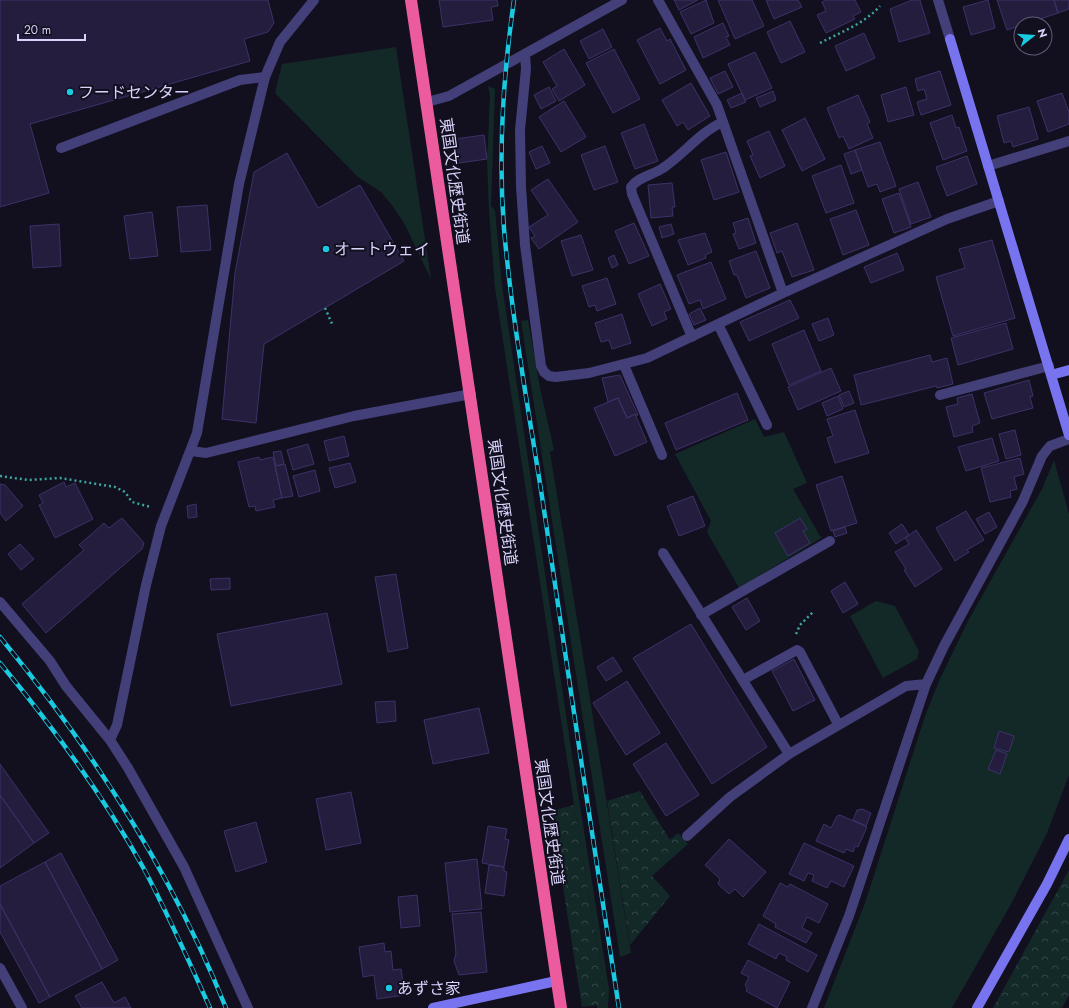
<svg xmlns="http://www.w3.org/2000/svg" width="1069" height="1008" font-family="Jost,'Noto Sans JP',sans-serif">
  <defs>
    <pattern id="forest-crowns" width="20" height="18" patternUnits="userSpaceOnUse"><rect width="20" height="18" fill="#132928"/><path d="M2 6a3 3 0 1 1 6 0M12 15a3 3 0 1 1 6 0" fill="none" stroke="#354748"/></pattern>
  </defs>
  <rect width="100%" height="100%" fill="#120f1f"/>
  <!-- green -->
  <path fill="#132928" d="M396,47L431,279L405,225L392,205L381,192L358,177L275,93L282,64Z
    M488,86L495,89L491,206L495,210L502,285L572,755L609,989L608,1008H597V1005L607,1004L574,805L495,288L489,211L487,162L490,96Z
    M528,320L540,388L554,450L550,452L631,953L620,957L521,321Z
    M755,419L764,437L784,432L807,483L793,489L820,536L823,537L739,588L707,532L711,521L675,454Z
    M1054,460L1069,514V775L1047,833L1010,906L952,1008H824L865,903L925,716L939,681L968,621L1042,489Z
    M876,601L895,606L919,651L917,659L883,678L850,616Z"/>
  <!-- forest -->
  <path fill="url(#forest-crowns)" d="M640,791L670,840L678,833L688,844L652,876L670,896L630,945L607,801Z
    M574,805L607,1004L582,1007L551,811Z
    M1069,870V995L1062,1008H993Z"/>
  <!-- building -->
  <path fill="#241d3e" stroke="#3d3268" d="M0,0H268L274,23L268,32L244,39L250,61L30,124L49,193L0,207Z
    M439,0H497L498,6L491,7L493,20L443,27Z
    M674,0H698L679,10Z
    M706,0L714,23L691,34L680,12Z
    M718,0H752L764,26L735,39Z
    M766,0H798L802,7L774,19Z
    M826,0H855L861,12L853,16L855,19L826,33L817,15L826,11L822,2Z
    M912,0H920L930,33L899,42L890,9Z
    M988,0L995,28L971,35L963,7Z
    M997,0H1054L1058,13L1007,30Z
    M1054,0H1069V9L1058,13Z
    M790,21L805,52L781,63L767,32Z
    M723,23L729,36L726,37L730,45L703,58L694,37Z
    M660,28L667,41L670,39L686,70L660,84L637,40Z
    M603,29L612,47L589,59L580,41Z
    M864,33L875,58L846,71L835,46Z
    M564,49L585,85L559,101L552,89L557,86L543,62Z
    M614,49L640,99L613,113L586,63Z
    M755,52L772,88L745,100L728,64Z
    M725,71L733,87L718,94L710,78Z
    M940,71L951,105L921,115L917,102L927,99L924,89L918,91L915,79Z
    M691,83L710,116L688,130L683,122L677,126L662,100Z
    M549,87L556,101L541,109L534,95Z
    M906,87L914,115L888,122L881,95Z
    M773,91L776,100L760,107L756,98Z
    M742,93L746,102L731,108L727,100Z
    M1062,93L1069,112V124L1048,132L1037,101Z
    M858,95L870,122L867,124L873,138L849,149L843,136L839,138L827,108Z
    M564,101L586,137L561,152L539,117Z
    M1029,107L1038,139L1013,147L1011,141L1004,143L997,116Z
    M952,115L956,128L959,127L967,151L943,160L930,123Z
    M805,118L825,159L802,171L782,130Z
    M644,124L658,161L635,169L621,133Z
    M769,131L785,166L760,178L750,156L753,155L747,141Z
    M484,135L487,159L459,163L455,139Z
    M880,142L896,186L880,192L877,184L868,187L855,150Z
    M542,146L550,163L536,169L529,152Z
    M605,146L618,182L594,190L581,155Z
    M855,150L862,170L851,174L844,154Z
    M726,152L739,192L714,200L701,160Z
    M287,153L318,208L360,185L404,261L264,344L256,423L222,419L235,273L254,172Z
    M967,156L977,184L947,196L936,167Z
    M841,165L854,203L826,213L812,176Z
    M548,179L578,222L539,249L531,238L535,236L529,227L548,215L531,190Z
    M918,182L931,217L911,224L899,189Z
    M672,183L675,207H672L673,216L651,218L648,185Z
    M899,193L911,227L894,233L882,199Z
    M207,205L211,250L181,252L177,207Z
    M856,210L869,245L843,255L830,219Z
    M152,212L158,256L130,259L124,216Z
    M748,218L756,243L739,249L733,234L736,233L733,223Z
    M634,223L649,256L629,264L615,231Z
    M797,223L814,270L792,277L782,251L777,253L770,233Z
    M59,224L61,266L33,268L30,226Z
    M671,224L674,234L662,238L659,227Z
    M705,233L712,252L705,255L706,258L688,265L678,240Z
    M581,235L593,270L572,276L561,241Z
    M992,240L1015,318L953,336L936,277L965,268L959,249Z
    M756,251L770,288L746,298L737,275H734L729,261Z
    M897,253L904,270L871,283L864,267Z
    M614,255L618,265L612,268L608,258Z
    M711,262L726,299L703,309L700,300L689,304L677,275Z
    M607,278L616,304L597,311L595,305L589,307L582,286Z
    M660,284L671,309L664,312L667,319L652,326L638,294Z
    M790,300L799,318L749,341L740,322Z
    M700,308L706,320L694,325L689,314Z
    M622,314L631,343L612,349L609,340L601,342L595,323Z
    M828,318L834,335L819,341L812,324Z
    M1006,323L1013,349L958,365L951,338Z
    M804,330L821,371L789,385L772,344Z
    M930,355L932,362L947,358L953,384L937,388L936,386L861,405L854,375Z
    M831,368L841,391L798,410L788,387Z
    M620,375L638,415L636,416L635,414L627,418L618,398L608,402L602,378Z
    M1029,380L1033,396L1030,397L1033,408L992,419L984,393Z
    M849,391L854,403L844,407L839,395Z
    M737,393L748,420L676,450L665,423Z
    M972,394L980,423L972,426L973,432L954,437L946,407L958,404L957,398Z
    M838,396L843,409L827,416L822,403Z
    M618,398L627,418L635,414L647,442L615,456L594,408Z
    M855,410L869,453L835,463L827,438L833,436L827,419Z
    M1015,430L1021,455L1006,459L999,434Z
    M344,436L349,456L329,461L324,441Z
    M992,438L999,461L966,471L958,447Z
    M308,444L314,464L293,470L287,450Z
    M281,451L284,464L276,466L273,452Z
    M259,457L260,460L273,457L282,498L273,500L275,507L256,511L255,506L249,507L238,462Z
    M1020,458L1024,474L1014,477L1017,489L1010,491L1011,497L990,502L981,468Z
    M350,463L356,482L335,488L329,468Z
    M285,464L293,496L282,498L275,466Z
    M315,470L320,491L299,497L293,476Z
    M842,476L857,523L831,531L816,485Z
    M64,482L66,487L75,483L93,519L55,538L39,505L43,503L39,495Z
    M0,484L5,485L23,506L6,521L0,513Z
    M693,496L705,526L679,536L667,506Z
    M196,504L197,517L188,518L187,506Z
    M966,511L984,540L967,550L969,552L955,561L936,528Z
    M989,512L997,527L985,534L976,519Z
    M122,518L144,543L142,549L46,633L22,604L84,550L79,545L104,523L109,528Z
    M800,518L807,529L803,531L810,543L788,556L775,533Z
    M902,524L909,535L896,544L889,533Z
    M845,527L847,533L835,537L833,531Z
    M916,530L942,569L915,587L904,570L906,569L895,552L909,544L905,538Z
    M20,544L34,559L21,570L8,554Z
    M396,574L408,648L388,652L375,577Z
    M230,578V589L211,590L210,579Z
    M845,582L858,604L843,613L831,591Z
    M747,598L760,621L746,630L732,607Z
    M327,613L342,684L231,706L217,634Z
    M691,624L767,747L712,784L633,658Z
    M613,657L622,671L606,681L597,667Z
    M794,659L815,700L793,711L772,671Z
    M627,681L660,733L626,755L593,703Z
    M395,701L396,721L377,723L375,702Z
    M479,708L489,753L433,764L424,720Z
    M999,731L1014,736L1009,752L994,748Z
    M666,743L699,795L666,816L633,764Z
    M996,750L1007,754L1000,774L988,769Z
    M0,764L49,833L34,843L0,795Z
    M351,792L361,843L326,850L316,799Z
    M0,795L34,843L0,868Z
    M862,809L871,813L866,826L853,820L857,810Z
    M840,815L867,827L858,847L855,846L853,852L846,849L844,853L816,841L824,824L831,828L837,816Z
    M256,822L267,862L236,872L224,831Z
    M488,826L507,829L505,839L509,840L504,867L482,863Z
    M729,839L766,872L743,897L735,889L729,894L718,884L720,879L705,865Z
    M804,843L854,866L844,887L831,881L827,888L812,881L814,875L808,873L804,881L789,874Z
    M61,853L118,960L102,969L45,862Z
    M477,859L482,909L450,912L445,863Z
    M45,862L102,969L50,997L0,904V886Z
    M489,865L504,867V871L507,872L504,896L485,893Z
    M780,883L788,887L790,884L828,904L819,923L807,917L802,928L812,933L806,943L775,927L776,924L763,916Z
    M417,895L420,926L401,928L398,897Z
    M0,904L50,997L39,1003L0,932Z
    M481,912L487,972L459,975L454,961L456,953L452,914Z
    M759,924L817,955L808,972L786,960L787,957L779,953L776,959L748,944Z
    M384,943L385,952L391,951L393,970L401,969L405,995L377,999L374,975L363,977L359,947Z
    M748,960L790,982L777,1008L746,991L747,988L745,985L749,977L741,973Z
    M102,982L114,1003L125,997L131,1008H82L75,996Z"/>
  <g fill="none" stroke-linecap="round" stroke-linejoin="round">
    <!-- path -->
    <path stroke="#3ba6a0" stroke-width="2.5" stroke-dasharray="2 3" stroke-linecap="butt" d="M820,43C841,32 864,24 880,6
      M325,308L333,326
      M0,476L28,480L60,478L115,487L125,492L132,502L151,507
      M796,634L800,625L814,611"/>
    <!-- lane -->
    <path stroke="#423f79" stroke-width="10" d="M658,0L717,105L783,293
      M525,55L526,69L520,130L521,187L525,245L541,366L544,372L549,376L556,377L589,373L647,358L783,293L947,219L999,201
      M61,148L240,80L265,77
      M988,166L1069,141
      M718,324L767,425
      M692,337L632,194L631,187C638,177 653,175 663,168C684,154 700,132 723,122
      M624,365L662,455
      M940,395L1049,366
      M701,615L830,541
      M743,680L797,650L800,652L838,724
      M687,836L730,797L789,754
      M0,968L22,1008"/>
    <!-- street -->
    <path stroke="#423f79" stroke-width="10" d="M938,0L950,39
      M427,102L449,96L622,0
      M191,451L206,453L354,416L471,394
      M663,553L789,754L906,686L926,684
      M0,602L50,661L66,686L110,740L128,768L184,867L248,1008
      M110,740L117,725L146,585L161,526L197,433L239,184L265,77L280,42L314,0
      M812,1008L849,916L926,684L944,646L1023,501L1042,456L1050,446L1069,439"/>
    <!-- secondary -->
    <path stroke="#7874f0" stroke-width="10" d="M950,39L1069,435
      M1051,375L1069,370
      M433,1008L556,981
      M977,1008L1047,884L1069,839"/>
    <!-- highway -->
    <path stroke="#ed5b9f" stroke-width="12" d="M411,0L561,1008"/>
    <defs>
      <path id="rail" d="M514,0C503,76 498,153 504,229C512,321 529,412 543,503C567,671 593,840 619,1008
        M0,637C92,749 172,873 226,1008
        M0,663C53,727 103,795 144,869C168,914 189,961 210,1008"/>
    </defs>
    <!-- rail casing -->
    <use href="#rail" stroke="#19cae0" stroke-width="4.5"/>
    <!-- rail -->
    <use href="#rail" stroke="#120f1f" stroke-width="3" stroke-dasharray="9" stroke-linecap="butt"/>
  </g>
  <!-- markers -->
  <g fill="#19cae0" stroke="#120f1f" stroke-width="1.5">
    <circle cx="70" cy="92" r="4"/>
    <circle cx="326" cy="249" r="4"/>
    <circle cx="389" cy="988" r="4"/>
  </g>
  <g text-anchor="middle" stroke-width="4" stroke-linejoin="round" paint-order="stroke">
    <!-- poi labels -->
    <g font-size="16" fill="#d8d3fa" stroke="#120f1f" text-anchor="start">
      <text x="78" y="98">フードセンター</text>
      <text x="334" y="255">オートウェイ</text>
      <text x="397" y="994">あずさ家</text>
    </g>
    <!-- street labels -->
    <g font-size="16" fill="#d8d3fa" stroke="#120f1f">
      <text transform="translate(455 181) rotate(82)" y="6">東国文化歴史街道</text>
      <text transform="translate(503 502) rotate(82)" y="6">東国文化歴史街道</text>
      <text transform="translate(550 822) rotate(82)" y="6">東国文化歴史街道</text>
    </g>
  </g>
  <!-- north arrow -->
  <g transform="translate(1033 36) rotate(73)"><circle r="19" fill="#120f1f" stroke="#615d77"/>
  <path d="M0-3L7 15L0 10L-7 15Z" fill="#19cae0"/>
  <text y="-6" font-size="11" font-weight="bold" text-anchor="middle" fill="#d8d3fa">N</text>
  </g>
  <!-- scale -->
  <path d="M18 34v6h67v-6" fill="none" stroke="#d8d3fa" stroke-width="2"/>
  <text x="24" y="34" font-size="12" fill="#d8d3fa" stroke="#120f1f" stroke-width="3" paint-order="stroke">20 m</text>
</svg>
